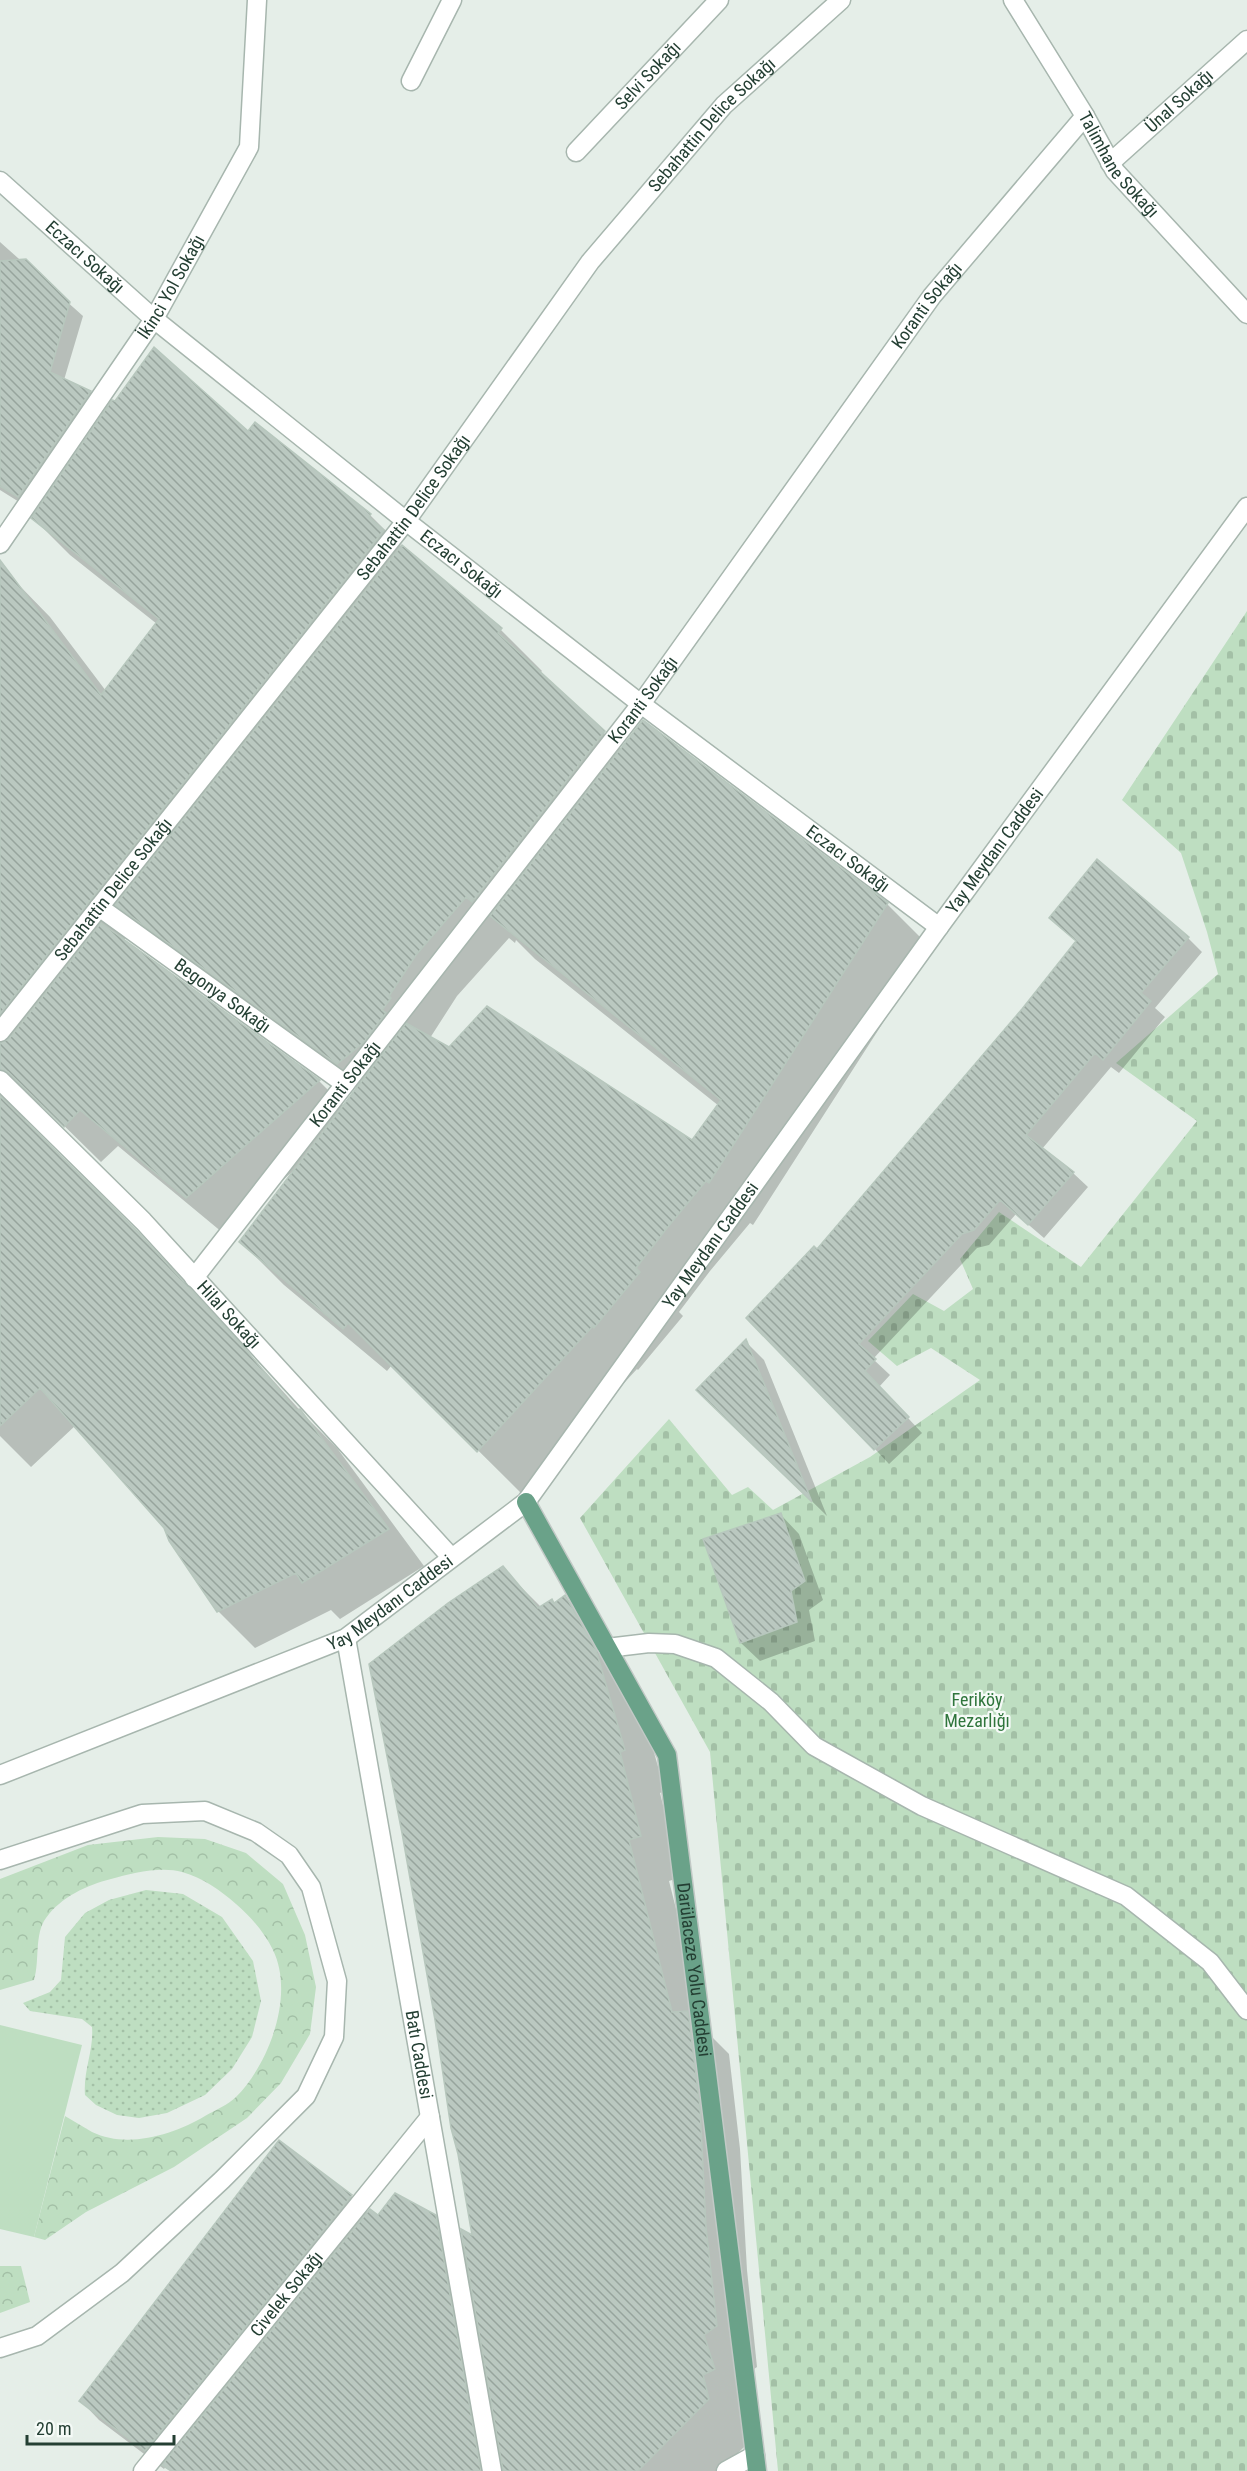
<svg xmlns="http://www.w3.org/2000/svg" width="1247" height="2471" font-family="'Roboto Condensed',sans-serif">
  <defs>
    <pattern id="grass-dots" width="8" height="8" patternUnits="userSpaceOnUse" patternTransform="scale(1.5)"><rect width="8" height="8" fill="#bedec1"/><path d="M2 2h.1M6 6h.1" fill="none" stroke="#a3c0a6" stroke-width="1.8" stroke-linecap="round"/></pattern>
    <pattern id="forest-crowns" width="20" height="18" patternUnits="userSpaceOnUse" patternTransform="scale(1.5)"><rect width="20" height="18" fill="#bedec1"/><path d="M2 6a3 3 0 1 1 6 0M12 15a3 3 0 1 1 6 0" fill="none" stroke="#a3c0a6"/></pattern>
    <pattern id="cemetery-stones" width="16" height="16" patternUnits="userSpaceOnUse" patternTransform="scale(1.5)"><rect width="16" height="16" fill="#bedec1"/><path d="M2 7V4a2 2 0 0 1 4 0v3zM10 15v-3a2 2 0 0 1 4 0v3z" fill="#a3c0a6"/></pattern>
    <pattern id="building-back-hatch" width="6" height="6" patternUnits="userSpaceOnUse" patternTransform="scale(1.5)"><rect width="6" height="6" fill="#bac8c0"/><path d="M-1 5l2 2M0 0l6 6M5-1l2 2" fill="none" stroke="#97a49d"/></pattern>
  </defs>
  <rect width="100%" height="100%" fill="#e5eee8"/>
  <!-- grass -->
  <path fill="url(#grass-dots)" d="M146,1890L183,1894L222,1917L253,1961L261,2001L252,2037L232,2069L205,2095L167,2113L139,2118L117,2115L96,2105L85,2095C83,2071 94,2050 92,2027L82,2019L30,2011L23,2003L50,1992L61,1980L65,1937L85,1913L109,1900Z"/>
  <!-- forest -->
  <path fill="url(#forest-crowns)" d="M158,1837L205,1839L246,1853L283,1884L305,1935L316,1987L310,2034L281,2083L247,2118L174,2167L86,2212L45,2240L34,2237L65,2116C74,2121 83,2127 92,2132C127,2149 173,2135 205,2116C215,2110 228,2105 236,2097C269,2064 295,1995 273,1950C264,1932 251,1917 236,1904C220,1890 203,1878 182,1872C162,1866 131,1873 111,1879C87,1885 61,1897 46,1918C34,1934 40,1961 34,1980L0,1990V1879L88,1845Z
    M0,2266H21L30,2302L0,2313Z"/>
  <!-- cemetery -->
  <path fill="url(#cemetery-stones)" d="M1247,611V2471H778L710,1752L580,1518L669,1419L732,1495L748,1487L773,1510L870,1457L980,1380L931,1348L897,1366L868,1341L913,1294L944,1311L973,1289L960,1259L999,1212L1081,1267L1197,1121L1116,1063L1218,974L1207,932L1181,853L1122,800Z"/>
  <!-- garden -->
  <path fill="#bedec1" d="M0,2025L82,2045L34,2237L0,2229Z"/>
  <!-- shadow -->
  <path fill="#0003" fill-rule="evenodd" d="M0,242L83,316L64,380L90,392L104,405L32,510L0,490Z
    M248,433L370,515L401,546L501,630L542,671L540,673L622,750L643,722L887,904L931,948L753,1225L750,1223L710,1271L679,1312L683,1316L638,1370L637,1369L522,1494L392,1365L387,1371L284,1285L241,1242L292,1172L223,1233L118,1146L101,1162L46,1108L40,1105L29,1108L25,1120L28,1125L171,1267L306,1417L337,1448L424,1566L340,1619L331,1610L255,1648L218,1611L166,1527L76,1425L31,1467L0,1436V593L14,580L50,617L106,691L157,624L70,555L33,518ZM137,924L159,946L358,1089L345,1107L319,1081L124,940ZM509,938L515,943L516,940L535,959L719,1106L692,1142L450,1048L430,1038L457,996Z
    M1188,938L1202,952L1155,1008L1165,1017L1119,1073L1111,1067L1042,1149L1073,1173L1088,1187L1044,1238L1016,1214L989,1245L977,1248L873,1359L890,1375L879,1387L922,1433L889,1464L875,1449L818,1251Z
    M746,1342L764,1360L827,1516L717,1408Z
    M781,1515L799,1534L823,1600L809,1610L815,1641L760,1661L741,1643L705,1540Z
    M502,1568L542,1608L554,1604L565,1597L606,1638L637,1693L665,1791L660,1793L681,1877L669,1881L707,2032L729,2054L740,2149L747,2270L757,2367L744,2376L750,2441L720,2471H171L166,2466L164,2469L99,2420L81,2401L280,2142L351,2196L368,2213L379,2217L435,2216L466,2247L474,2238Z"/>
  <!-- building -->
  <path fill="url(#building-back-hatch)" stroke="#b7c7bd" stroke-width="1.5" d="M26,259L70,302L50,372L91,391L18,497L0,486V261Z
    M154,347L248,431L255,422L371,514L369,517L384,530L0,1014V560L101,695L159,619L31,518L112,400L115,401Z
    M402,545L502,628L498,633L605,731L472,902L466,897L416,955L389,996L391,998L382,1010L386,1013L363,1043L337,1064L115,905Z
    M643,720L888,903L709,1183L706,1181L667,1228L636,1268L640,1272L594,1328L593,1326L477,1452L348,1323L343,1329L239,1242L406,1023L449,1047L487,1006L692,1140L721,1100L490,916Z
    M1097,859L1189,937L1141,993L1151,1001L1103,1060L1095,1053L1026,1135L1074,1172L1028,1225L1000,1200L974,1230L962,1234L859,1344L876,1359L865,1371L909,1417L874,1450L746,1318L814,1246L817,1249L1022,1009L1076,941L1049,918Z
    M101,923L320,1080L186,1198L80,1110L64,1127L8,1072L0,1069V1043L9,1039Z
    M0,1096L135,1229L242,1345L296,1410L300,1409L389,1529L302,1583L296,1573L217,1612L169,1541L164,1528L40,1388L0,1426Z
    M746,1339L812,1502L696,1390Z
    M781,1513L805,1581L791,1591L797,1622L740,1643L703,1539Z
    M503,1566L538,1608L552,1599L554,1603L565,1595L596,1650L625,1750L620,1752L641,1836L629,1840L672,2012L688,2011L700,2107L706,2227L717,2326L704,2335L715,2369L703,2375L709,2399L638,2471H503L461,2229L472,2235L458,2154L451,2128L435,2020L402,1833L369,1664L448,1603Z
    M279,2140L352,2195L145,2451L79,2401Z
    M395,2193L436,2215L481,2471H171L162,2465L370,2209L378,2215Z"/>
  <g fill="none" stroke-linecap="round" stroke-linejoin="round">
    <defs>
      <g id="minor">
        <path id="s1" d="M1013,0L1085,116L1115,171L1247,314"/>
        <path d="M411,81L452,0"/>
        <path id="s2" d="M576,152L719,0"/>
        <path id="s3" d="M1110,163L1247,40"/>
        <path id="s4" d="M0,181L154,319L406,521L641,704L939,927"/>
        <path id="s5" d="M0,544L154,319L249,147L257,0"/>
        <path id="s6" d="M99,907L345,1084"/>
        <path id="s7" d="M0,1032L406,521L590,262L724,105L841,0"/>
        <path id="s8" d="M0,1080L143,1221L451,1557"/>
        <path id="s9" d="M194,1278L641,704L932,296L1085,116"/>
        <path id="s10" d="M346,1638L492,2471"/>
        <path d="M607,1648L649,1643L675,1644L716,1658L771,1702L814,1746L922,1806L1126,1896L1210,1962L1247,2010"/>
        <path id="s11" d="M0,1775L346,1638L526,1502L939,927L1247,507"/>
        <path d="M0,1860L142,1814L205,1811L256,1832L289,1855L311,1887L337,1981L334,2037L306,2096L222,2180L122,2273L37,2336L0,2348"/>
        <path id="s12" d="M143,2471L430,2117"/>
        <path d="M726,2471L755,2455"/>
      </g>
      <g id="major">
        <path id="s13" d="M526,1502L667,1755L757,2471"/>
      </g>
    </defs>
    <!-- minor casing -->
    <use href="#minor" stroke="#a7b6ae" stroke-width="21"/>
    <!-- major casing -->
    <use href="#major" stroke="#c2c9c6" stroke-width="21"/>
    <!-- minor -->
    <use href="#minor" stroke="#fff" stroke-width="18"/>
    <!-- major -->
    <use href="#major" stroke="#6aa289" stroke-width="18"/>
  </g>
  <g text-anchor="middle" stroke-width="4.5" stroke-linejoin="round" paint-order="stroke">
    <!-- street labels -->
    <g font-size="18" fill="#243f33" stroke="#f5faf7">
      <text dy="6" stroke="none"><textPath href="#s2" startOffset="105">Selvi Sokağı</textPath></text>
      <text dy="6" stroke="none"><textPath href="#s3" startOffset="93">Ünal Sokağı</textPath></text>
      <text dy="6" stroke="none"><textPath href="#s7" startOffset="1154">Sebahattin Delice Sokağı</textPath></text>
      <text dy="6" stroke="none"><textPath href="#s1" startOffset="196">Talimhane Sokağı</textPath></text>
      <text dy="6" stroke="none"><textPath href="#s4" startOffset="114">Eczacı Sokağı</textPath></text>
      <text dy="6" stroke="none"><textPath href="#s5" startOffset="309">İkinci Yol Sokağı</textPath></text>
      <text dy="6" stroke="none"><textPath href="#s9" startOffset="1218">Koranti Sokağı</textPath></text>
      <text dy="6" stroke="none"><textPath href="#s7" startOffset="668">Sebahattin Delice Sokağı</textPath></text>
      <text dy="6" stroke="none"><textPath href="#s4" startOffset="600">Eczacı Sokağı</textPath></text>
      <text dy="6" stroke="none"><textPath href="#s9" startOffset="732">Koranti Sokağı</textPath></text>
      <text dy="6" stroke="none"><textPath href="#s11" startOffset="1400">Yay Meydanı Caddesi</textPath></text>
      <text dy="6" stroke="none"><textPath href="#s4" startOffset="1086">Eczacı Sokağı</textPath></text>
      <text dy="6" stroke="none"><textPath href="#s7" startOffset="182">Sebahattin Delice Sokağı</textPath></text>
      <text dy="6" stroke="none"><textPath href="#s6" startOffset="152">Begonya Sokağı</textPath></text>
      <text dy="6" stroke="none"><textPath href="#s9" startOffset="246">Koranti Sokağı</textPath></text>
      <text dy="6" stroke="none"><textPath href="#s11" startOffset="914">Yay Meydanı Caddesi</textPath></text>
      <text dy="6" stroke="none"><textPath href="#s8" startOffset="328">Hilal Sokağı</textPath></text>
      <text dy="6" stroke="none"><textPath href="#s11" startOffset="428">Yay Meydanı Caddesi</textPath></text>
      <text dy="6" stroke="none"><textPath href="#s13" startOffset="506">Darülaceze Yolu Caddesi</textPath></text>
      <text dy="6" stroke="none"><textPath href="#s10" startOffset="423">Batı Caddesi</textPath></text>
      <text dy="6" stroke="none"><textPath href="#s12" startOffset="228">Civelek Sokağı</textPath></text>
    </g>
    <!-- park labels -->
    <g font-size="18" fill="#2f753c" stroke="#f5faf7">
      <text x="977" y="1706">Feriköy<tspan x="977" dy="21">Mezarlığı</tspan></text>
    </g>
  </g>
  <!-- scale -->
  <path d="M27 2435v9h147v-9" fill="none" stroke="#243f33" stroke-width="3"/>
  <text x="36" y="2435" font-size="18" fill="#243f33" stroke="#f5faf7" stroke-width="4.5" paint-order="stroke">20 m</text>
</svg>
